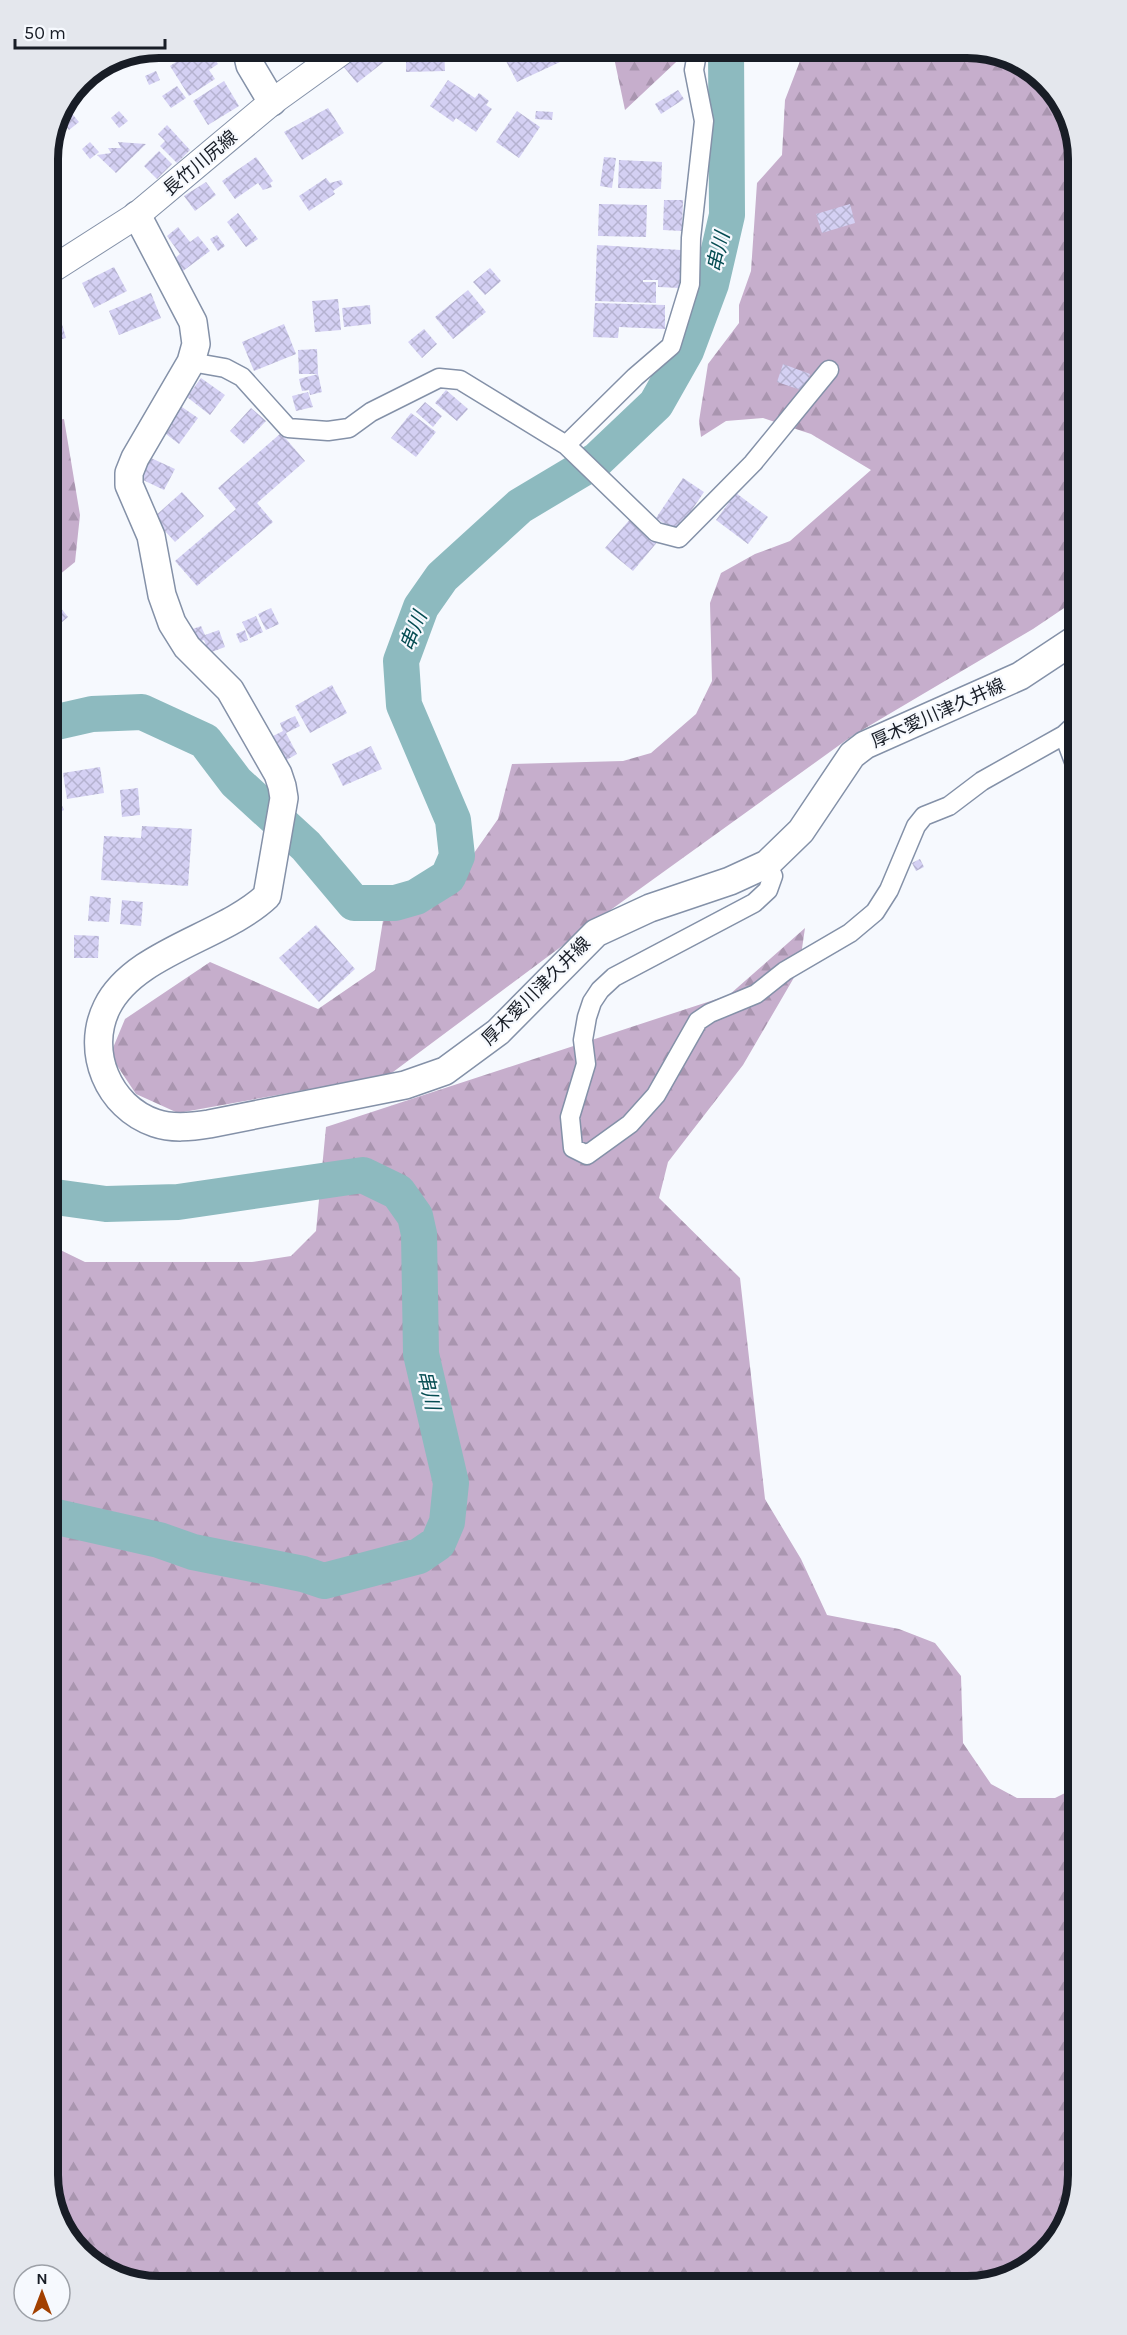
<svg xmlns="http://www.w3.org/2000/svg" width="1127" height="2335" font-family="Karla,'Noto Sans JP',sans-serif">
  <defs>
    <pattern id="forest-firs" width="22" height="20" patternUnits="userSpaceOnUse" patternTransform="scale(1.5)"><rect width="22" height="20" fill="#c6aecc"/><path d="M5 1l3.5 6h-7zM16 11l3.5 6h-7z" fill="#a995af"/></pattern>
    <pattern id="building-cross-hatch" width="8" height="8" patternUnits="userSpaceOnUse" patternTransform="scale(1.5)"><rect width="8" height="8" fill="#d4d0f3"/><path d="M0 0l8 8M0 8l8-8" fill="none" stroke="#b5b2d0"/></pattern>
  </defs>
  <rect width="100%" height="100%" fill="#f6f9fe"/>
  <!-- forest -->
  <path fill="url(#forest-firs)" d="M612,48H691L625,110Z
    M805,48H975L1035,71L1071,117L1079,160V598L1033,629L852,736L605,914L389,1075L178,1113L136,1094L110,1055L125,1019L210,962L318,1009L375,970L386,902L467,863L498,819L512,764L623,761L651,753L696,714L712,681L710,603L721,573L755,554L790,541L871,470L811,434L763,418L726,421L701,437L699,421L708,364L739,323V305L751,271L757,183L782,155L785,100Z
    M64,419L80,515L75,562L48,584V421Z
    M805,928L799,969L743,1065L668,1162L659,1198L740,1278L765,1499L801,1559L827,1615L899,1629L935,1643L961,1676L963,1743L991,1784L1017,1798H1055L1079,1786V2176L1060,2238L1010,2279L967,2287H153L97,2268L56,2218L48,2175V1244L85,1262H252L291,1256L316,1231L326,1127L729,995Z"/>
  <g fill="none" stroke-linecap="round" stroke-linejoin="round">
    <!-- river -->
    <path stroke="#8dbabf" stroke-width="36" d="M48,724L92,714L142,712L205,741L236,782L306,846L354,903H395L416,897L448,877L457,856L453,820L404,705L401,661L421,607L442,577L520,506L597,460L656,404L686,351L711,284L727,215L726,48
      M48,1515L159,1540L193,1552L303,1574L324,1581L419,1556L438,1543L447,1522L451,1483L421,1354L419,1234L415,1216L398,1192L363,1175L178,1202L106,1204L48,1196"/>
  </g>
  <!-- building -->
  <path fill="url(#building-cross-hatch)" d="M207,48L218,64L209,70L215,79L189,96L170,66L194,50L197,54Z
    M259,48H276L277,56L260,58Z
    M366,48H375L385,61L357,83L343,66Z
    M406,48H444L445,71L406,72Z
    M532,48H553L560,62L517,82L506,61Z
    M156,71L160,80L149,85L145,76Z
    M448,80L475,98L479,93L489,101L486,105L492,109L476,132L456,118L453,122L430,106Z
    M224,81L239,106L208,125L193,101Z
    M177,86L186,98L171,108L162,96Z
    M678,90L684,99L661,114L655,104Z
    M328,108L344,133L302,160L284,132Z
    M68,109L79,122L69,130L62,122Z
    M119,111L128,121L119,128L111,118Z
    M517,111L540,127L519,158L496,142Z
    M536,111L553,112L552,120L535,119Z
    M167,125L190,150L177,163L160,146L165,141L158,134Z
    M90,142L99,152L90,159L82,149Z
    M118,142L146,144L116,173L97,155L111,153L108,148H121Z
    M159,151L172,164L157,179L144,166Z
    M55,153L62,168L48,175V157Z
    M256,157L273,181L270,183L272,187L263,190L258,183L235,199L222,181Z
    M604,157L616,158L612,188L600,186Z
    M619,160L662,162L661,189L618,188Z
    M326,178L330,183L341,180L343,184L333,191L335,194L309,211L299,196Z
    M206,182L216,195L195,211L184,196Z
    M664,200H683L682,231L663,230Z
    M599,204L647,205L646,237L598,236Z
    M850,204L855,223L822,233L816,214Z
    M238,213L258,239L246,247L227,222Z
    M178,227L190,242L198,236L210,251L183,271L174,259L180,254L167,236Z
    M217,235L225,246L218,251L210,239Z
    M597,245L681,250L680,288L658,287V280H643V282H656V303L595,301Z
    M114,267L127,291L94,308L82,283Z
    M490,268L501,281L485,295L473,282Z
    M468,290L486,312L453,339L435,317Z
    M151,293L161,318L119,335L109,311Z
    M338,299L341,330L315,332L312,301Z
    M595,303L665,305V329L619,327L618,338L593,337Z
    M370,305L371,324L344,327L342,308Z
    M61,321L66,338L55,341L51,324Z
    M284,324L296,354L254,371L242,342Z
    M424,329L437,344L422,358L408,342Z
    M317,349L318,374H299L298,350Z
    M783,364L810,374L804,391L777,382Z
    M55,365L62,380L48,387V369Z
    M318,374L322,392L310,395L309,390L302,391L299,379Z
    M201,378L225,395L210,415L187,397Z
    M446,390L468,409L457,421L435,403Z
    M308,392L313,407L296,411L292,396Z
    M425,402L442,416L433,427L416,412Z
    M179,405L198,418L179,444L161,430Z
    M251,408L266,421L244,444L230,431Z
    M411,413L436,432L416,457L391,438Z
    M281,433L305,461L257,503L273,522L197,586L175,561L236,509L218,488Z
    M151,458L175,469L164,490L141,479Z
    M683,478L704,492L677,532L656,518Z
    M182,492L204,516L175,542L153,518Z
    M736,493L768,517L748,544L716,520Z
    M632,517L659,540L633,571L605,548Z
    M52,597L68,617L48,634V600Z
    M271,608L279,624L266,630L258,614Z
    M256,616L263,632L250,638L242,622Z
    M201,626L205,635L219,630L225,647L209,653L204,640L195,643L190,630Z
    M245,630L248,640L240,643L236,634Z
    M332,685L347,713L310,733L295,706Z
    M295,716L300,726L286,733L297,754L283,762L271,737L283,731L280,723Z
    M371,746L382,769L343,786L332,764Z
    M100,767L104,793L67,799L63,773Z
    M53,786L64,810L48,817V788Z
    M138,788L140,815L122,817L120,790Z
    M142,826L192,829L188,886L101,880L104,836L141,838Z
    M920,859L924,867L916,871L912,863Z
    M90,896L111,898L109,922L88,921Z
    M122,900L143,902L141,926L120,924Z
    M316,925L355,969L319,1002L279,958Z
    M74,935L99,936L98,958H74Z"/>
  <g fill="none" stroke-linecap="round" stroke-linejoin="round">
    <defs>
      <path id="street" d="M191,362L225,368L242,377L288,428L328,431L349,428L371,412L439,378L460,380L566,445L656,532L679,538L753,463L829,370
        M566,445L635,377L671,346L690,284L691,238L704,121L694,70L698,48
        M1064,735L1079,775
        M767,864L773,876L768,890L754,903L614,977L600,990L592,1002L587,1017L583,1040L586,1064L570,1117L573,1148L587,1155L630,1124L656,1095L698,1021L710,1013L756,994L785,971L850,933L875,912L889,890L916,826L924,816L949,806L982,781L1064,735L1079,721"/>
      <path id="secondary" d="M48,272L137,215L272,102L347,48"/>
      <path id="primary" d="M246,48L250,65L272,102
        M137,215L193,322L196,344L191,362L135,458L129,473V485L151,536L162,595L172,623L187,647L230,690L278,774L282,786L284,798L267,896C224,937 134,952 107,1007C85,1051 108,1107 155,1123C172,1129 191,1127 209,1124L405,1085L445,1071L498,1032L596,933L650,908L730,881L767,864L801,831L852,755L865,745L1020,676L1079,637"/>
    </defs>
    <!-- street casing -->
    <use href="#street" stroke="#8491a8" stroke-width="21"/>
    <!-- secondary casing -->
    <use href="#secondary" stroke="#8491a8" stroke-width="28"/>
    <!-- primary casing -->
    <use href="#primary" stroke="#8491a8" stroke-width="30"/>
    <!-- street -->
    <use href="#street" stroke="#fff" stroke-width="18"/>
    <!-- secondary -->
    <use href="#secondary" stroke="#fff" stroke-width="26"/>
    <!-- primary -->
    <use href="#primary" stroke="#fff" stroke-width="27"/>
  </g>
  <g text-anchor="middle" stroke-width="4.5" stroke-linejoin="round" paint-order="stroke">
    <!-- street labels -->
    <g font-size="18" fill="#181d26" stroke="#f6f9fe">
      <text transform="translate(200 163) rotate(-40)" y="6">長竹川尻線</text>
      <text transform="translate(938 713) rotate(-24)" y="6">厚木愛川津久井線</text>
      <text transform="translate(536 991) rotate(-45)" y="6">厚木愛川津久井線</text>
    </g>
    <!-- water labels -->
    <g font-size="20" font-style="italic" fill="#054c52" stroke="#f6f9fe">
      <text transform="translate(718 252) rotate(-77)" y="7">串川</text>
      <text transform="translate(413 631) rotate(-68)" y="7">串川</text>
      <text transform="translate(429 1390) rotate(77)" y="7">串川</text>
    </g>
  </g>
  <!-- crop -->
  <path d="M0 0H1127V2335H0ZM159 58H967A101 101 0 0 1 1068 159V2175A101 101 0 0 1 967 2276H159A101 101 0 0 1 58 2175V159A101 101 0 0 1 159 58Z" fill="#e4e7ed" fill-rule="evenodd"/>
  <path fill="none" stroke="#181d26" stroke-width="8" d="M159 58H967A101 101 0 0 1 1068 159V2175A101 101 0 0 1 967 2276H159A101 101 0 0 1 58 2175V159A101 101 0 0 1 159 58Z"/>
  <!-- north arrow -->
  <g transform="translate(42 2293)"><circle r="28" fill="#f6f9fe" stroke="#9da1a8" stroke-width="1.5"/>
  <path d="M0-4.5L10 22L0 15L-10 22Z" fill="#a24000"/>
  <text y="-9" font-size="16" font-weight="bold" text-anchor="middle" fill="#181d26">N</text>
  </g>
  <!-- scale -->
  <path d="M15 39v9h150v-9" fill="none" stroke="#181d26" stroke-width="3"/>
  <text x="24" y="39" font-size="18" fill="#181d26" stroke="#f6f9fe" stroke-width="4.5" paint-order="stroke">50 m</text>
</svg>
